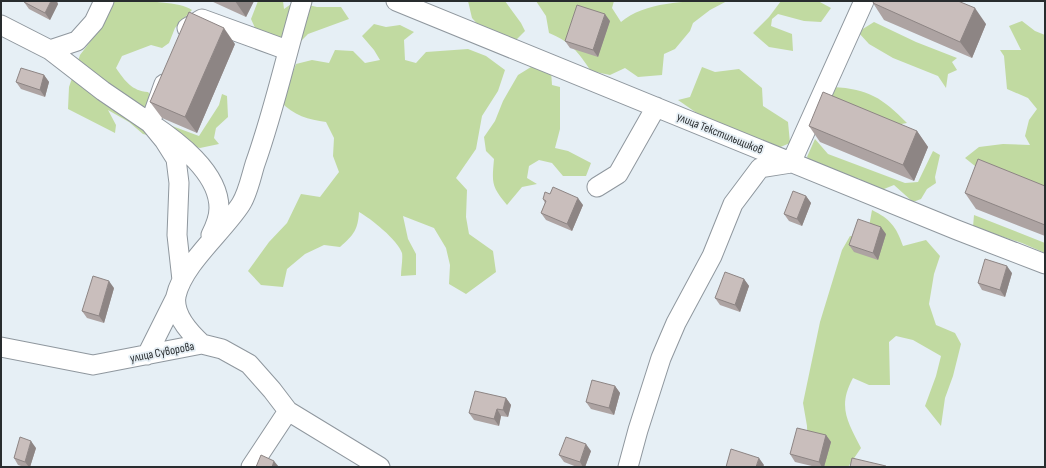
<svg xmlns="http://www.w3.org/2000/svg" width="1046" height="468" font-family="'Sofia Sans Condensed',sans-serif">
  <rect width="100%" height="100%" fill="#e6eff5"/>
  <!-- green -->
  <path fill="#c1daa1" d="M111,1C132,1 178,0 192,10L175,28L169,43L162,48L151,45L122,56L116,68C125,81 132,91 148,92L160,107L159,116L164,123L199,136L219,105L222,94L227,96L228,117L216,128L214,138L219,144L200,148L143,134L129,122L108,110L116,125L115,133L68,109L69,87L80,55L93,38L104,10Z
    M258,1H283L284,9L294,2L317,7H341L349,19L308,34L298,44L256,30L251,19Z
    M468,1H505L521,23L525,31L515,41L481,28L472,18Z
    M536,1H614L612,8L621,22C647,0 693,1 727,1L710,10L693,23L690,31L675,49L664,54L662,75L638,77L625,68L610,75L591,71C578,52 571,42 549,33L546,16Z
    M781,1H818L831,8L821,22L804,21L778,14L772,19L771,26L792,34L793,51L769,47L753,33L769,17Z
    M1022,21L1035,31L1045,35V190L996,170L975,166L965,158L979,147L1003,144L1030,145L1025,136L1029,120L1037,109L1028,98L1007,89L1004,56L1000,50H1021L1009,26Z
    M874,22L916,42L957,58L952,62L957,70L948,74L946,88L938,76L893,58L869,44L858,32Z
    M374,24L386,27L400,25L414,32L404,40L405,60L416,63L426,52L468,49L486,56L505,70L498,91L482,116L476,149L456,178L467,190L466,217L469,234L493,251L496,272L466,294L449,284L450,265L446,248L434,228L403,216L408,239L416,254V275L401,276C401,269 403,259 402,253C398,240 370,218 359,212C358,229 354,235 340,247L324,245L305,254L287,269L283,287L261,285L248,271L269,242L287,223L301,194L320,197L339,172L333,156L334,138L326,122C309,120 293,115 281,102L296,64L312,60L329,63L335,50L353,51L365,63L380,60L374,50L362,36Z
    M531,67L551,71L552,85L560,87V129L555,148L568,151L591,163L586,176H563L552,163L539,160L529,166L527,178L537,184L522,187L507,205C491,186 492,183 494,159L486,151L484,137L495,121L503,101L518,75Z
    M702,67L715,72L739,69L762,88L763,106L788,122L790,143L778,148L701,116L678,100L690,97Z
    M833,87C869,89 882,98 907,123L890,126L826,106Z
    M815,139L828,154L905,183L918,182L933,151L940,155L935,177L936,183L927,189L921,199L913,202L894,185L884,189H868L860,179L816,166L807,157Z
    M872,210C890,219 896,226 903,246L926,240L940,256L934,274L929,304L936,325L955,333L961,344L953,376L945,398L941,426L925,406L936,376L941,356L913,340L896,336L889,342L890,385H869L853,378C837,407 848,422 861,448L848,467H814L808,463L807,426L803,403L820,322L842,250L850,236L867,238Z
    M974,215L1045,243V253L1022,243L973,227Z"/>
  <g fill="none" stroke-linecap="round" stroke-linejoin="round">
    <defs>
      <path id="minor" d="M396,1L957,230L1045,264
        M1,25L50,50L103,91L150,123L164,140L176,159L179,183L177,235L182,280
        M187,28L202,19L287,50
        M50,50L77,41L94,22L104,1
        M164,84L150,123C177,141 219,172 219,208C219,217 215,227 211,235
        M597,187L618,174L656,107
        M202,344C190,333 173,314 176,296C183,264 224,231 241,204C248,193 251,177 255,164C274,111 286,55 302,1
        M1,347L93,365L202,344L222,349L249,364L272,390L288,411L380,467
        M147,355L176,297
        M251,467L288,411
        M628,467L638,430L661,358L676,323L712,256L733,204L760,168L791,163L864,1"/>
    </defs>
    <!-- minor casing -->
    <use href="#minor" stroke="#8f979e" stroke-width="21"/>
    <!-- minor -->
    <use href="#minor" stroke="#fff" stroke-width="19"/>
  </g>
  <!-- wall -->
  <path fill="#ada3a2" d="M211,1H254L246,17Z
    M24,2L58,4L50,20L29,9Z
    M873,3L986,24L972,58L884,20Z
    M610,21L598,57L570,48L565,41Z
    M235,44L197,133L162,118L150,102Z
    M44,75L49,82L45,97L21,89L16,82Z
    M809,126L917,131L928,147L914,181L820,142Z
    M1045,186V236L976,209L965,193Z
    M550,194L583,205L572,231L546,220L541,213L545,203L543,199Z
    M806,196L811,203L802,226L789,221L784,214Z
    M886,234L878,260L854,252L849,245Z
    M1012,273L1005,297L982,290L978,283Z
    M744,279L749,286L740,312L720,305L715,298Z
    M114,288L104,323L87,318L82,311Z
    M615,386L620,393L614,415L591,409L586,402Z
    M506,398L511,405L508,417L501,416L499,426L474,420L469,413Z
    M826,435L831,442L824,467H816L795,462L790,454Z
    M36,448L30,467H24L18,465L14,458Z
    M591,451L585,467H577L564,462L559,455Z"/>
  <!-- shaded-wall -->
  <path fill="#8d8584" d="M51,1H57L58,4L50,20L45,13Z
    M235,1H254L246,17Z
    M975,8L986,24L972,58L960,42Z
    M605,14L610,21L598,57L593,50Z
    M224,28L235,44L197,133L185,117Z
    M44,75L49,82L45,97L40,90Z
    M917,131L928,147L914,181L903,165Z
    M806,196L811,203L802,226L797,219Z
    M578,198L583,205L572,231L567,224Z
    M881,227L886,234L878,260L873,253Z
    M1007,266L1012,273L1005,297L1000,290Z
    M744,279L749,286L740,312L735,305Z
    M109,281L114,288L104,323L99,316Z
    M615,386L620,393L614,415L609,408Z
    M506,398L511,405L508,417L503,410Z
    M497,409L501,416L499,426L494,419Z
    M826,435L831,442L824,467H822L819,462Z
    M31,441L36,448L30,467H29L25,462Z
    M586,444L591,451L585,467H583L580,462Z
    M759,458L764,465L763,467H756Z
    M274,461L279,467H272Z"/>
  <!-- building -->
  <path fill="#c9bebc" stroke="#8d8584" d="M24,1H51L45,13L24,2Z
    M874,1H958L975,8L960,42L873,3Z
    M577,5L605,14L593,50L565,41Z
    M189,12L224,28L185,117L150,102Z
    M21,68L44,75L40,90L16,82Z
    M823,92L917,131L903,165L809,126Z
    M978,159L1045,186V225L965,193Z
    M553,187L578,198L567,224L541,213L546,201L543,199L545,192L550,194Z
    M793,191L806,196L797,219L784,214Z
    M858,219L881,227L873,253L849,245Z
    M985,259L1007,266L1000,290L978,283Z
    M725,272L744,279L735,305L715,298Z
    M93,276L109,281L99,316L82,311Z
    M592,380L615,386L609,408L586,402Z
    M475,391L506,398L503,410L497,409L494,419L469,413Z
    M797,428L826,435L819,462L790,454Z
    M20,437L31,441L25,462L14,458Z
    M566,437L586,444L580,462L559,455Z
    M731,449L759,458L756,467H726Z
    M261,455L274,461L272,467H256Z
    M852,458L886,466L885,467H850Z"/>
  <g text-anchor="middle" stroke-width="3.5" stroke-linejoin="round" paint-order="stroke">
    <!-- street labels -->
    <g font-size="12" fill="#282c2e" stroke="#e6eff5">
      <text transform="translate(720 133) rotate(22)" y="4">улица Текстильщиков</text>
      <text transform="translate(162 352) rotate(-11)" y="4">улица Суворова</text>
    </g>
  </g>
  <!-- border -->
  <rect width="1046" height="468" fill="none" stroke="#282c2e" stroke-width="4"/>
</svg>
